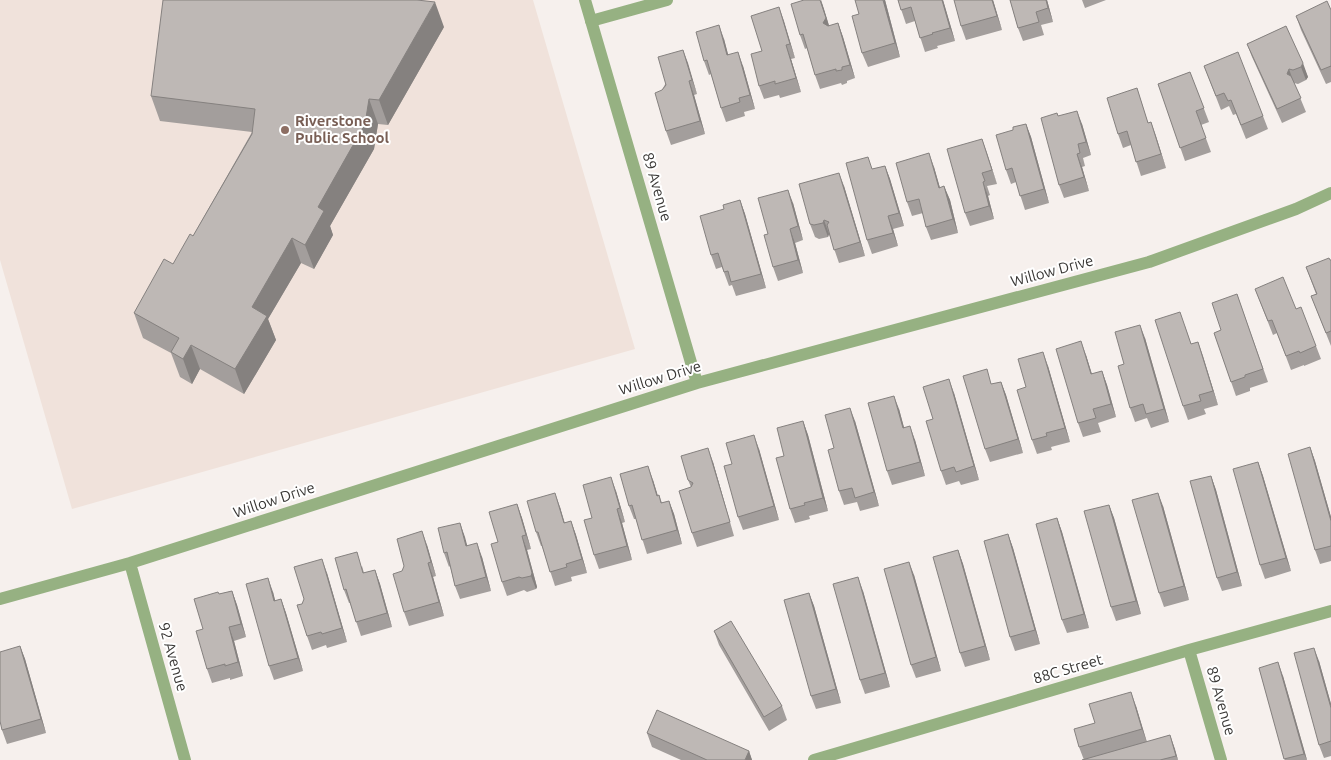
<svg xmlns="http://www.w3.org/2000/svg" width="1331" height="760" font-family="Ubuntu,sans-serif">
  <rect width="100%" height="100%" fill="#f6f0ed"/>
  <!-- built -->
  <path fill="#f0e2db" d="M0,0H533L635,349L72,509L0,260Z"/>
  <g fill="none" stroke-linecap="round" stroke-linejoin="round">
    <!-- minor -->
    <path stroke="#96b182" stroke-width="12" d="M591,21L667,0
      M1189,650L1221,760
      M814,760L1189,650L1331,611"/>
    <!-- tertiary -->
    <path stroke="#96b182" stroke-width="12" d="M585,0L697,383
      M130,563L185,760
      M0,599L130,563L697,383L1149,262L1296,209L1331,193"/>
  </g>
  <!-- wall -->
  <path fill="#a39e9c" d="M821,0L829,26L838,23L843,37L855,78L847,81V83L842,85L841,83L820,89L815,75L807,48L805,49L800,35Z
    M885,0L900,57L868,67L862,53Z
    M898,0H943L955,41L937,46L938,48L925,52L915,21L906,24Z
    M993,0L1002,30L966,40L961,26Z
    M1010,0H1047L1053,22L1041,25L1044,35L1023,41L1018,28Z
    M1082,0H1106L1085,8Z
    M779,7L795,58L791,59L801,92L780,98L779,95L764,99L759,86L762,51Z
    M1331,10V82L1326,84L1301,30L1296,16Z
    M1286,26L1308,77L1306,80L1298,84L1294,83L1306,112L1282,123L1252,57L1247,44Z
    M444,27L388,125L378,124L374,149L330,226L333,235L314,269L301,263L268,319L276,340L244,394L200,369L192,384L180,377L171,353L143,338L134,313L173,264L193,236L252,132L160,121L151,96Z
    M724,39L728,55L743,66L755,109L744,112L745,116L726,122L721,108L711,74L709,75L704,61Z
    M683,50L697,94L694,95L705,134L671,145L666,131L662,90Z
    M1204,66L1263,116L1268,129L1246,139L1236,114L1233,115L1229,106L1221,110Z
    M1190,72L1209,122L1201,125L1211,152L1185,161L1158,84Z
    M1137,88L1148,123L1151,122L1166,168L1141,176L1131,145L1123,148L1118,134Z
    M1058,116L1082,124L1091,155L1083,158L1085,166L1082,167L1089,191L1064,198L1059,185Z
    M1026,124L1031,137L1049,203L1025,210L1016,182L1011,184L1006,170L1013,130Z
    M982,139L997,184L987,186L990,195L988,196L994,219L970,226L965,213Z
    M885,166L890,179L904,226L893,229L898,246L872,254L867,240L873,169Z
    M934,167L940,188L944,186L950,200L958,233L931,240L926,227L923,213L912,216L907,202Z
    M844,186L865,256L839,263L829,234L828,237L819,239L815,237L810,224Z
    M740,200L745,214L766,288L736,296L732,285L729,286L722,267L716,269L711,255L724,209Z
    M793,203L803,240L795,243L803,273L778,281L773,267L768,234Z
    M1330,260H1331V346L1311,296L1316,294L1306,267Z
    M1255,289L1296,309L1316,346L1321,359L1304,366V365L1291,370L1277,333L1273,335Z
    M1237,294L1268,382L1250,388V391L1236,396L1214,333L1221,330Z
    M1185,326L1191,344L1198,342L1218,405L1204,409L1206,414L1188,420L1183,406Z
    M1145,338L1169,422L1151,428L1147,418L1135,422L1130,408L1124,364Z
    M1086,355L1092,374L1102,371L1107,385L1116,417L1098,423L1101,432L1083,437L1078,423Z
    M1048,366L1070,442L1051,447L1052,450L1037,454L1032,440L1026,387Z
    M1001,382L1006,395L1023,453L990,462L985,449L992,384Z
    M954,393L979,480L961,485L959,481L946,485L941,471L933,419Z
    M899,409L904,428L915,440L925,476L892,485L887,471Z
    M803,421L808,435L828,511L809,516L810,519L795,523L790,509L784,456Z
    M855,421L879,506L860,511L857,502L844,505L839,491Z
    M1310,447L1315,461L1331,517V561L1320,564L1315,550Z
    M759,449L779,520L743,530L738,517Z
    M713,462L734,536L697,547L692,533L691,487L688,480Z
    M1258,462L1263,476L1291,571L1265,579L1260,565Z
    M1211,476L1216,490L1242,586L1222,591L1217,578Z
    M653,480L658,496L659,495L662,503L669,501L674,514L682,544L647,554L636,519H634L629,506Z
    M616,491L625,522L622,523L632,560L599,569L594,555L592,518Z
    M517,504L522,518L531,549L527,550L537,587L536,589L527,592L524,590L507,596L502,582Z
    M1109,505L1114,518L1141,614L1116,621L1111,607Z
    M1163,506L1189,600L1164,607L1159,593Z
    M560,507L564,523L571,521L576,535L587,573L571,577L572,581L555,586L542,546H541L536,532Z
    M1057,518L1062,532L1089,628L1067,633L1062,620Z
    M460,523L467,546L482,557L491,591L460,599L455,586L450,566L449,567L444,553Z
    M1008,534L1013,548L1040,644L1015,651L1010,637Z
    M427,545L436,576L433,577L444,616L409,626L404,612L402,571Z
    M958,550L963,564L990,660L965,667L960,653Z
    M362,566L364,573L375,570L380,584L392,627L361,636L350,603H349L344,590Z
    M327,573L347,642L327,648L326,645L312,650L307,636L302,604Z
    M914,575L941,671L916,678L911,665Z
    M232,591L237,605L246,637L234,641L243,676L230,680V678L212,683L207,669L203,629L219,594Z
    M863,591L890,687L865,694L860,680Z
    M273,592L275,601L281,599L286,613L303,671L274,680L269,666Z
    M809,593L814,606L841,703L816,709L811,696Z
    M714,631L782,706L787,720L769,731L719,645Z
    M20,646L25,659L46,733L7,744L2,730Z
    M1319,661L1331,704V756L1324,758L1319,745Z
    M1259,668L1283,676L1307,760H1285Z
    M1136,706L1147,742L1170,735L1178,760H1082H1084L1079,747L1095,723Z
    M647,733L749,751L752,760H681L652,747Z"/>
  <!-- shaded-wall -->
  <path fill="#85817f" d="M821,0L824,9L831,32L823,23Z
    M883,0H885L900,57L895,43Z
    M942,0H943L955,41L950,28Z
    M992,0H993L1002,30L997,16Z
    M1046,0H1047L1053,22L1048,8Z
    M435,2L444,27L388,125L379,100Z
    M779,7L784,21L795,58L790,44Z
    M838,23L843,37L855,78L850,65Z
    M719,25L724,39L732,69L727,55Z
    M786,45L791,59L801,92L796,78Z
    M683,50L688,63L697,94L692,80Z
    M738,52L743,66L755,109L750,95Z
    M1303,63L1308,77L1306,80L1301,67Z
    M1289,69L1294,83L1287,74Z
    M689,81L694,95L705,134L700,121Z
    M369,99L378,124L374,149L330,226L333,235L314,269L305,245L318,207Z
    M1077,111L1082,124L1091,155L1086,142Z
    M1151,122L1156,136L1166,168L1161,154Z
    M1026,124L1031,137L1049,203L1044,189Z
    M982,139L987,153L997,184L992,170Z
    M929,153L934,167L944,202L939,188Z
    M1077,154L1082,167L1089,191L1084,177Z
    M885,166L890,179L904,226L899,213Z
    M839,173L844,186L865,256L860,242Z
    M983,182L988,196L994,219L989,206Z
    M944,186L950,200L958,233L953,219Z
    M788,190L793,203L803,240L798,226Z
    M740,200L745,214L766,288L761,274Z
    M888,216L893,229L898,246L893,233Z
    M824,220L829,234L828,237L823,223Z
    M790,229L795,243L803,273L798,260Z
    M292,238L301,263L268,319L276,340L244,394L235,369L252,307Z
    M1140,325L1145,338L1169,422L1164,409Z
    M1081,341L1086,355L1096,388L1091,374Z
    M1198,342L1203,356L1218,405L1213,391Z
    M191,345L200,369L192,384L183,359Z
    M1043,352L1048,366L1070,442L1065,428Z
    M1102,371L1107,385L1116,417L1111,404Z
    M949,379L954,393L979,480L974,466Z
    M1001,382L1006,395L1023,453L1018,439Z
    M894,396L899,409L908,442L903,428Z
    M850,408L855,421L879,506L874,492Z
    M803,421L808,435L828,511L823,498Z
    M910,426L915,440L925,476L920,462Z
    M754,435L759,449L779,520L774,506Z
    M1310,447L1315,461L1331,517V521Z
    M708,448L713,462L734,536L730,522Z
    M1258,462L1263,476L1291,571L1286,558Z
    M648,466L653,480L662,510L657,496Z
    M1211,476L1216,490L1242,586L1237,572Z
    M611,477L616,491L625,522L620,508Z
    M555,493L560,507L569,537L564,523Z
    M1158,493L1163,506L1189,600L1184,586Z
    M669,501L674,514L682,544L677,530Z
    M517,504L522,518L531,549L526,535Z
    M1109,505L1114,518L1141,614L1136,601Z
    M617,509L622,523L632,560L627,546Z
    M1057,518L1062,532L1089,628L1084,614Z
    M571,521L576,535L587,573L582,559Z
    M460,523L465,537L471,560L466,546Z
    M422,531L427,545L436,576L431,562Z
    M1008,534L1013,548L1040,644L1035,630Z
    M522,536L527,550L537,587L536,589L531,576Z
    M477,543L482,557L491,591L486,577Z
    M958,550L963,564L990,660L985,646Z
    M322,559L327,573L347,642L342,628Z
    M909,562L914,575L941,671L936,657Z
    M428,563L433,577L444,616L439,602Z
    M375,570L380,584L392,627L387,613Z
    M858,577L863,591L890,687L885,673Z
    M268,578L273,592L279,615L274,601Z
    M232,591L237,605L246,637L241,624Z
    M809,593L814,606L841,703L836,689Z
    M281,599L286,613L303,671L298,658Z
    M229,627L234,641L243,676L238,662Z
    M20,646L25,659L46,733L41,719Z
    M1314,648L1319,661L1331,704V708Z
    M1278,662L1283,676L1307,760L1304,754Z
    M1131,692L1136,706L1147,743L1142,729Z
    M1170,735L1175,749L1178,760L1176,756Z
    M749,751L752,760H745Z"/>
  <!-- building -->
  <path fill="#beb8b5" stroke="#85817f" d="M163,0H417L435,2L379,100L369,99L365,124L318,207L324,211L305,245L292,238L252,307L267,316L235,369L191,345L183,359L171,352L179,338L134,313L164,259L173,264L190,234L193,236L252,134L255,109L151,96Z
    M804,0H820L826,18L823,23L828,26L838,23L850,65L842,67V70L836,71V69L815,75L803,34L800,35L791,4Z
    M855,0H883L895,43L862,53L852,16L859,14Z
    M898,0H942L950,28L932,33L933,34L920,38L911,7L901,10Z
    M954,0H992L997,16L961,26Z
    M1010,0H1046L1048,8L1036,12L1039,22L1018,28Z
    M1327,1L1331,10V67V66L1321,70L1296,16Z
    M779,7L790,44L786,45L796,78L775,84V81L759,86L751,54L762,51L751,16Z
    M719,25L727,55L738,52L750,95L739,98L740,102L721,108L707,60L704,61L696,32Z
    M1286,26L1303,63L1301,67L1293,70L1289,69L1287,74L1291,76L1301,98L1277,109L1247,44Z
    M683,50L692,80L689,81L700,121L666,131L655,93L662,90L666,85L658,57Z
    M1238,52L1263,116L1241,125L1231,100L1228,101L1224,93L1216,96L1204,66Z
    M1190,72L1204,108L1196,111L1206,138L1180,148L1158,84Z
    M1137,88L1148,123L1151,122L1161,154L1136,162L1127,131L1118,134L1107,98Z
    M1077,111L1086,142L1078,144L1080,153L1077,154L1084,177L1059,185L1041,118L1057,113L1058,116Z
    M1026,124L1044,189L1020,196L1012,168L1006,170L996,135L1013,130V127Z
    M982,139L992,170L982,173L985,181L983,182L989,206L965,213L947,149Z
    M929,153L939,188L944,186L953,219L926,227L919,199L907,202L896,163Z
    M868,157L872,169L885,166L899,213L888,216L893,233L867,240L846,163Z
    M839,173L860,242L834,250L827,225L829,222L824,220L823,223L814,225L810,224L799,184Z
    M788,190L798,226L790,229L798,260L773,267L764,235L768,234L758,198Z
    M740,200L761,274L731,282L728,271L724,272L718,253L711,255L700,216L724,209L723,205Z
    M1329,258L1330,260H1331V331L1326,333L1311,296L1317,294L1306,267Z
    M1283,277L1296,309L1301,307L1316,346L1300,353L1299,351L1286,356L1272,320L1268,321L1255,289Z
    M1237,294L1263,369L1245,375V377L1231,382L1214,333L1221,330L1212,303Z
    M1180,312L1191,344L1198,342L1213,391L1199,395L1201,401L1183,406L1155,320Z
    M1140,325L1164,409L1146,414L1143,404L1130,408L1118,366L1124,364L1115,332Z
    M1081,341L1091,374L1102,371L1111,404L1093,409L1096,418L1078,423L1056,349Z
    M1043,352L1065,428L1046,433L1047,436L1032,440L1017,390L1026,387L1018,359Z
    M987,369L991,384L1001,382L1018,439L985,449L963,376Z
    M949,379L974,466L956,472L954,467L941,471L926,421L933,419L923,387Z
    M894,396L903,428L910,426L920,462L887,471L868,403Z
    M850,408L874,492L855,498L852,488L839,491L828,450L834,448L825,415Z
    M803,421L823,498L804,503L805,505L790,509L776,458L784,456L777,428Z
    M754,435L774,506L738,517L724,466L732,464L726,443Z
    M1310,447L1331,521V546L1315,550L1288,454Z
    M708,448L730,522L692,533L679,491L691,487L693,483L688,480L681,456Z
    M1258,462L1286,558L1260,565L1233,469Z
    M648,466L657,496L659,495L661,503L669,501L677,530L642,540L632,505L629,506L620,474Z
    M1211,476L1237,572L1217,578L1190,481Z
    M611,477L620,508L617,509L627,546L594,555L584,520L592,518L583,485Z
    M555,493L564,523L571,521L582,559L566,564L567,567L550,572L538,532H536L527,501Z
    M1158,493L1184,586L1159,593L1132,500Z
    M517,504L526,535L522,536L532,573L531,576L522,578L519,577L502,582L491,544L498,542L489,512Z
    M1109,505L1136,601L1111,607L1084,511Z
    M1057,518L1084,614L1062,620L1036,524Z
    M460,523L466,546L477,543L486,577L455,586L447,552L444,553L438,528Z
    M422,531L431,562L428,563L439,602L404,612L393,574L402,571L404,566L397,539Z
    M1008,534L1035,630L1010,637L984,541Z
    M958,550L985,646L960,653L933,557Z
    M357,552L363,573L375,570L387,613L356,622L346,589L344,590L335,558Z
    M322,559L342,628L322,634L321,632L307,636L297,605L302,604L304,599L294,567Z
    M909,562L936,657L911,665L884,569Z
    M858,577L885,673L860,680L833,584Z
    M268,578L274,601L281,599L298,658L269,666L246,584Z
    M232,591L241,624L229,627L238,662L225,666V664L207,669L196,631L203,629L194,599L218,592L219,594Z
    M809,593L836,689L811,696L784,600Z
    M731,621L782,706L764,717L714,631Z
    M20,646L41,719L2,730L0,721V652Z
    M1314,648L1331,708V741L1319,745L1294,653Z
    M1278,662L1304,754L1284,759L1259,668Z
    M1131,692L1142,729L1079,747L1074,729L1095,723L1089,704Z
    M657,710L749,751L745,760H707L647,733Z
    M1170,735L1176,756L1160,760H1082Z"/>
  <!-- markers -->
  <circle fill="#8d6e63" stroke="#fff" stroke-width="2" cx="285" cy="130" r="5"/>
  <g text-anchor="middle" stroke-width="4" stroke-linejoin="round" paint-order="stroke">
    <!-- education labels -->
    <g font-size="15" font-weight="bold" fill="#785e54" stroke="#fff" text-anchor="start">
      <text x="295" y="126">Riverstone<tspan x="295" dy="17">Public School</tspan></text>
    </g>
    <!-- street labels -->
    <g font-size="15" fill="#393735" stroke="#fff">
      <text transform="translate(657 187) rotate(74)" y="5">89 Avenue</text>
      <text transform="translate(1052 271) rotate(-15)" y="5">Willow Drive</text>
      <text transform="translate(660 378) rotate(-17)" y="5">Willow Drive</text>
      <text transform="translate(274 500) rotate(-18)" y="5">Willow Drive</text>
      <text transform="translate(173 657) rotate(74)" y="5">92 Avenue</text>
      <text transform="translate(1068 669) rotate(-16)" y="5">88C Street</text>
      <text transform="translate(1221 701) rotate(74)" y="5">89 Avenue</text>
    </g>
  </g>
</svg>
